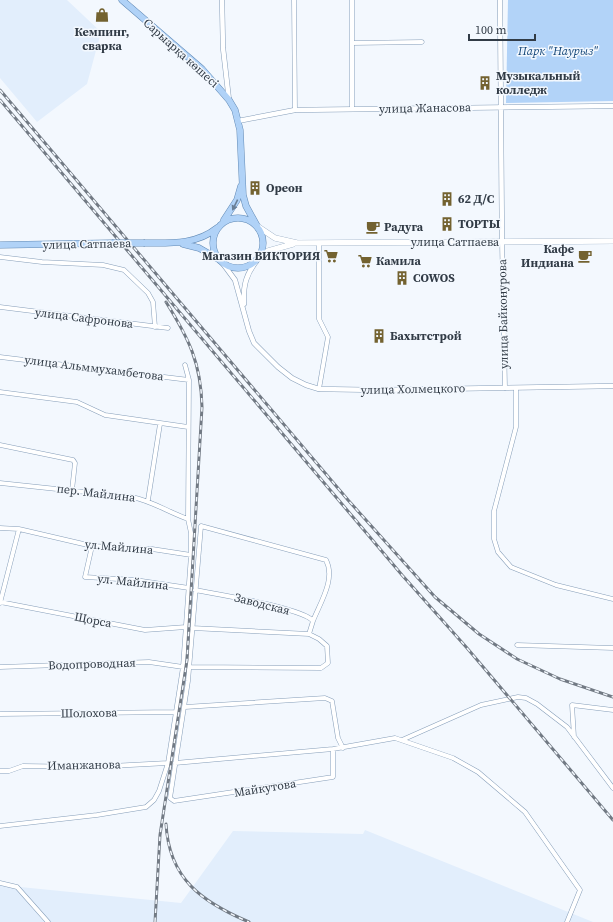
<svg xmlns="http://www.w3.org/2000/svg" width="613" height="922" font-family="'Source Serif 4',serif">
  <rect width="100%" height="100%" fill="#f3f8fe"/>
  <!-- built -->
  <path fill="#e2eefc" d="M0,0H67L101,32L87,84L37,122L0,78Z
    M365,830L593,922H0V885L181,903L233,831L363,834Z"/>
  <!-- green -->
  <path fill="#b2d3f8" d="M508,0H613V101L506,103Z"/>
  <g fill="none" stroke-linecap="round" stroke-linejoin="round">
    <defs>
      <path id="minor" d="M294,0L295,110
        M352,43L422,42
        M352,109V0
        M502,242L505,388
        M319,243V319L328,337L319,389
        M0,257L42,262L103,265L124,270L148,293L153,302L155,327
        M0,307L168,328
        M0,357L189,380
        M516,388V427L494,511V539L498,552L511,567L556,585L613,599
        M0,392L77,402L105,415L188,427
        M0,445L73,460L75,463L72,490
        M0,483L132,497C152,501 168,512 188,519
        M148,500L160,424
        M0,528L19,529L92,546L152,549L191,555
        M92,546L85,577L135,580L189,588
        M195,590C216,594 303,608 313,621L309,634
        M0,602L145,630L186,627
        M0,603L19,529
        M313,621C320,603 336,579 326,560L201,526L188,681L170,798L174,801L333,777V749
        M517,645L613,648
        M0,667L149,662L183,667
        M190,667L321,668L328,663L327,646L319,639L309,634L192,628
        M185,707L325,698L332,701L338,738L343,748
        M0,714L177,712
        M574,737L572,705L613,710
        M402,740L481,705L518,697L526,698L537,704L567,727L613,788
        M175,763L333,749L395,738L453,758L478,772L525,812L580,890L567,922
        M0,771H9L23,766L92,767L168,763
        M0,826L97,815L146,807L154,800L159,791L168,763L183,667L191,555V533L188,519L189,380L185,365
        M0,883L17,887L48,922"/>
      <path id="tertiary" d="M222,0L223,48L229,100
        M500,0L502,242
        M238,121L295,110L613,106
        M221,261L235,280L249,331L254,343L278,367L292,378L306,385L319,389L377,390L613,386
        M244,304C243,285 246,274 258,259"/>
      <path id="secondary" d="M257,226L275,238L297,243L613,241
        M258,259L268,251L293,244"/>
      <path id="primary" d="M122,0L202,69L229,100L235,110L240,130L243,195L246,206L257,226
        M213 243a25 25 0 1 1 50 0a25 25 0 1 1-50 0Z
        M224,220L237,200L241,186
        M145,243C170,243 196,245 217,228
        M183,244L199,248L218,259
        M0,245L112,243"/>
    </defs>
    <!-- minor casing -->
    <use href="#minor" stroke="#869eb9" stroke-width="5"/>
    <!-- tertiary casing -->
    <use href="#tertiary" stroke="#869eb9" stroke-width="5.5"/>
    <!-- secondary casing -->
    <use href="#secondary" stroke="#869eb9" stroke-width="6"/>
    <!-- primary casing -->
    <use href="#primary" stroke="#628ab5" stroke-width="7"/>
    <!-- minor -->
    <use href="#minor" stroke="#fff" stroke-width="4"/>
    <!-- tertiary -->
    <use href="#tertiary" stroke="#fff" stroke-width="4.5"/>
    <!-- secondary -->
    <use href="#secondary" stroke="#fff" stroke-width="5.5"/>
    <!-- primary -->
    <use href="#primary" stroke="#b0d2f7" stroke-width="6"/>
    <defs>
      <path id="rail" d="M0,90L348,500L435,597L479,634L517,659L560,679L613,697
        M0,100L402,575L467,648L613,820
        M166,824C169,879 202,902 249,922
        M155,922L160,835L187,660L202,407C201,363 189,339 166,302"/>
    </defs>
    <!-- rail casing -->
    <use href="#rail" stroke="#727a84" stroke-width="3"/>
    <!-- rail -->
    <use href="#rail" stroke="#f3f8fe" stroke-width="1.5" stroke-dasharray="4.5" stroke-linecap="butt"/>
    <defs>
      <path id="primary-bridge" d="M112,243H145"/>
    </defs>
    <!-- primary-bridge casing -->
    <use href="#primary-bridge" stroke="#628ab5" stroke-width="7" stroke-linecap="butt"/>
    <!-- primary-bridge -->
    <use href="#primary-bridge" stroke="#b0d2f7" stroke-width="6"/>
  </g>
  <!-- one-way arrows -->
  <defs><path id="oneway-solid" d="M-6-.8H1V-3.2L6.5 0L1 3.2V.8H-6Z"/></defs>
  <use fill="#6a7f96" href="#oneway-solid" transform="translate(235 205) rotate(116)"/>
  <!-- icons -->
  <defs>
    <symbol id="shop-bare" viewBox="-9 -9 18 18"><path d="M-5-2.5h2.3a2.7 3.5 0 0 1 5.4 0H5L5.5 6h-11ZM-1.5-2.5h3a1.5 2.3 0 0 0-3 0Z" fill="#736230" stroke="#f3f8fe" stroke-width="2.5" paint-order="stroke"/></symbol>
    <symbol id="building-bare" viewBox="-9 -9 18 18"><path d="M-4-6H4V6H1V3H-1V6H-4ZM-2.5-4.3h1.7v1.8h-1.7ZM.8-4.3h1.7v1.8H.8ZM-2.5-1h1.7V.8h-1.7ZM.8-1h1.7V.8H.8Z" fill="#736230" stroke="#f3f8fe" stroke-width="2.5" paint-order="stroke"/></symbol>
    <symbol id="cafe-bare" viewBox="-9 -9 18 18"><path d="M-5.5-4.5H6V0H3Q3 3.5 0 3.5H-2.5Q-5.5 3.5-5.5 0ZM3-3.2v2h1.7v-2ZM-6 4.5H4V6H-6Z" fill="#736230" stroke="#f3f8fe" stroke-width="2.5" paint-order="stroke"/></symbol>
    <symbol id="supermarket-bare" viewBox="-9 -9 18 18"><path d="M-6-5.5h2.5l.6 2H6L4.5 2H-2.5L-4.4-4H-6ZM-1.5 3.2a1.3 1.3 0 1 0 .1 0ZM3 3.2a1.3 1.3 0 1 0 .1 0Z" fill="#736230" stroke="#f3f8fe" stroke-width="2.5" paint-order="stroke"/></symbol>
  </defs>
  <g fill-rule="evenodd">
    <use href="#shop-bare" x="92" y="5" width="20" height="20"/>
    <use href="#building-bare" x="475" y="73" width="20" height="20"/>
    <use href="#building-bare" x="245" y="178" width="20" height="20"/>
    <use href="#building-bare" x="437" y="189" width="20" height="20"/>
    <use href="#building-bare" x="437" y="214" width="20" height="20"/>
    <use href="#cafe-bare" x="363" y="217" width="20" height="20"/>
    <use href="#supermarket-bare" x="321" y="246" width="20" height="20"/>
    <use href="#cafe-bare" x="575" y="246" width="20" height="20"/>
    <use href="#supermarket-bare" x="355" y="251" width="20" height="20"/>
    <use href="#building-bare" x="392" y="268" width="20" height="20"/>
    <use href="#building-bare" x="369" y="326" width="20" height="20"/>
  </g>
  <g text-anchor="middle" stroke-width="3" stroke-linejoin="round" paint-order="stroke">
    <!-- poi labels -->
    <g font-size="12" font-weight="bold" fill="#313b46" stroke="#f3f8fe" text-anchor="start">
      <text x="102" y="36" text-anchor="middle">Кемпинг,<tspan x="102" dy="14">сварка</tspan></text>
      <text x="496" y="80">Музыкальный<tspan x="496" dy="14">колледж</tspan></text>
      <text x="266" y="192">Ореон</text>
      <text x="458" y="203">62 Д/С</text>
      <text x="458" y="228">ТОРТЫ</text>
      <text x="384" y="231">Радуга</text>
      <text x="574" y="253" text-anchor="end">Кафе<tspan x="574" dy="14">Индиана</tspan></text>
      <text x="320" y="260" text-anchor="end">Магазин ВИКТОРИЯ</text>
      <text x="376" y="265">Камила</text>
      <text x="413" y="282">COWOS</text>
      <text x="390" y="340">Бахытстрой</text>
    </g>
    <!-- park labels -->
    <g font-size="12" font-style="italic" fill="#144779" stroke="#f3f8fe">
      <text x="558" y="55">Парк "Наурыз"</text>
    </g>
    <!-- street labels -->
    <g font-size="12" fill="#313b46" stroke="#f3f8fe">
      <text transform="translate(181 53) rotate(42)" y="4">Сарыарқа көшесі</text>
      <text transform="translate(425 108) rotate(-1)" y="4">улица Жанасова</text>
      <text x="455" y="246">улица Сатпаева</text>
      <text transform="translate(87 244) rotate(-1)" y="4">улица Сатпаева</text>
      <text transform="translate(503 314) rotate(-91)" y="4">улица Байконурова</text>
      <text transform="translate(84 318) rotate(7)" y="4">улица Сафронова</text>
      <text transform="translate(94 368) rotate(7)" y="4">улица Альммухамбетова</text>
      <text transform="translate(413 389) rotate(-1)" y="4">улица Холмецкого</text>
      <text transform="translate(96 493) rotate(7)" y="4">пер. Майлина</text>
      <text transform="translate(119 547) rotate(5)" y="4">ул.Майлина</text>
      <text transform="translate(133 582) rotate(6)" y="4">ул. Майлина</text>
      <text transform="translate(262 604) rotate(14)" y="4">Заводская</text>
      <text transform="translate(93 620) rotate(11)" y="4">Щорса</text>
      <text transform="translate(92 664) rotate(-2)" y="4">Водопроводная</text>
      <text transform="translate(89 713) rotate(-1)" y="4">Шолохова</text>
      <text transform="translate(84 765) rotate(-1)" y="4">Иманжанова</text>
      <text transform="translate(265 788) rotate(-9)" y="4">Майкутова</text>
    </g>
  </g>
  <!-- scale -->
  <path d="M469 34v6h66v-6" fill="none" stroke="#313b46" stroke-width="2"/>
  <text x="475" y="34" font-size="12" fill="#313b46" stroke="#f3f8fe" stroke-width="3" paint-order="stroke">100 m</text>
</svg>
